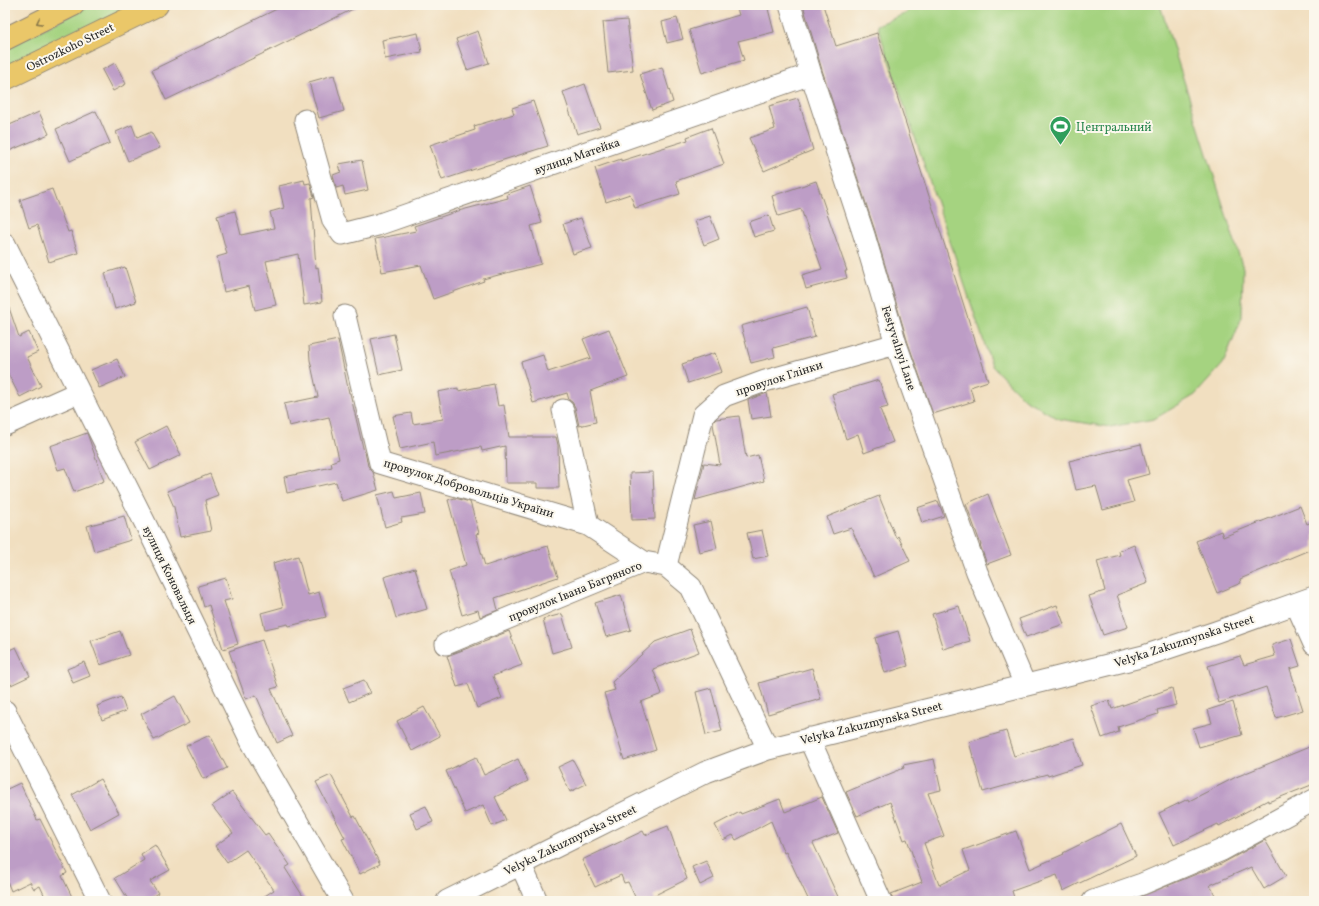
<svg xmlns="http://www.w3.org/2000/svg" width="1319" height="906" font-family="Vollkorn,serif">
  <rect width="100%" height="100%" fill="#fbf7ec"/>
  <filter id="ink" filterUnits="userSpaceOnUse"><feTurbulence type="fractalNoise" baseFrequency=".025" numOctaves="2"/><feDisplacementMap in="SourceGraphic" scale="8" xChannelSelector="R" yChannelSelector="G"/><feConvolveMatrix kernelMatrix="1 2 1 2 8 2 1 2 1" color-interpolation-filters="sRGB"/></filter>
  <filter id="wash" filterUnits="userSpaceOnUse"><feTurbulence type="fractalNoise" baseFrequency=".012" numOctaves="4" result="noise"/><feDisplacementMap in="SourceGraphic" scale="16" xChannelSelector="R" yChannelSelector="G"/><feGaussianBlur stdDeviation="0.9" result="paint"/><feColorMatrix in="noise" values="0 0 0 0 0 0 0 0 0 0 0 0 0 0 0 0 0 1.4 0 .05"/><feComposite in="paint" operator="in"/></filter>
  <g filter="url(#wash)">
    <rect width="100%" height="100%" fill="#f1dfc0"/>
    <!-- green -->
    <path fill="#a5d380" stroke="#687f56" d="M91,5H137L5,70V48Z
      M911,5H1160L1243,268L1242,317L1223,364L1195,395L1154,419L1110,427L1059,419L1024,399L992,366L877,25L907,13Z"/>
    <g id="blocks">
      <!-- building -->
      <path fill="#bd9dc6" d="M285,5H361L264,53L166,100L152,70Z
        M736,5H767L774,32L738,41L744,60L702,73L689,30L739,15Z
        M803,5H823L836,46L877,33L988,381L970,387L974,401L933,414L907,340L875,231L822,70Z
        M677,18L683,39L667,43L662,22Z
        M627,20L633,70L608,73L603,22Z
        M478,31L489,63L467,70L456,39Z
        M418,33L422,52L385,59L382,40Z
        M115,63L126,84L113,91L102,70Z
        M662,67L673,102L652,110L640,74Z
        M334,75L344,111L319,118L309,82Z
        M585,84L600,127L577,134L563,92Z
        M798,98L813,150L764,171L749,138L775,129L769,106Z
        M533,101L548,146L484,166L442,180L430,145L475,130L474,126L514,114L512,108Z
        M96,111L110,143L70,161L56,129Z
        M39,112L49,134L9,151L5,142V127Z
        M132,125L137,138L151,132L160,148L128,161L116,132Z
        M711,128L724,164L676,181L680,194L635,208L630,194L606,202L595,168L621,159V161L688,140L687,137Z
        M362,160L368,190L345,195L343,186L336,188L333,175L341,172L339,164Z
        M304,180L305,184L310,183L314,197L311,198L316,268L318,267L322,302L304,305L298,254L266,261L276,305L255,310L249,286L224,292L217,257L227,254L217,216L235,211L241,235L274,228L270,212L284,208L279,186Z
        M816,181L847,271H845L847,278L806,289L802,275L822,269L801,209L778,216L772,196Z
        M530,186L542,223L531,226L541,264L483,279L484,281L433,299L421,265L382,272L375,239L416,231L414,226L458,211L508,198L507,194Z
        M52,189L68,232L71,231L78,253L49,262L37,225L29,228L20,200Z
        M769,215L774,231L754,237L749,222Z
        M710,216L719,239L704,245L695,221Z
        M581,218L592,248L573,254L563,224Z
        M125,267L136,302L115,309L105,273Z
        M7,302L19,337L29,332L38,352L27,357L41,386L20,397L5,368V303Z
        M807,307L815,337L773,348L775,357L751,363L741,326Z
        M609,329L628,377L590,391L596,422L579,426L575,407L572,402L569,400L567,393L533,403L521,362L543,355L548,372L591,358L583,339Z
        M394,334L402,370L379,375L371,339Z
        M338,340L349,393H350L364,452H365L368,466L373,472L378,490L342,501L336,482L287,493L284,477L332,467L331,462L339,459L329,417L289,426L284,404L318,397L310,360L309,346Z
        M715,353L722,372L688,383L682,364Z
        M117,359L125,377L99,388L91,370Z
        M879,380L888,407L880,409L893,442L864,453L858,434L846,439L832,394Z
        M494,384L498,406L504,405L509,437H556L558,445L559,488H537V483H506L505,446L482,451L481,447L435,456L433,442L400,449L393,416L411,413L413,424L443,419L438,392L458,388V391Z
        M767,393L771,416L751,419L748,400Z
        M739,416L746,458L758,455L764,481L695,500L704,463L720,465L713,424L714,421L716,419Z
        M166,426L181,455L150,470L135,442Z
        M87,433L104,481L74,492L65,468L58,470L50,446Z
        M1141,444L1149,474L1127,480L1134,502L1103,510L1096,486L1076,490L1069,461Z
        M653,472L655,519L632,520L630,473Z
        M210,474L218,495L205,500L211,531L180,537L174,507L167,491Z
        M394,491L396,498L421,493L425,514L401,518L402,522L385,527L377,495Z
        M988,494L1011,555L987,564L980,545H981L966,504Z
        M879,496L896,538L898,536L910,561L874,577L851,528L833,534L827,517Z
        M455,498L470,502L479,533L476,534L485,566L548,546L558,577L495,598L498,610L480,617L478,610L462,615L449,571L466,565L448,500Z
        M938,501L944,516L922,523L917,508Z
        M1300,506L1307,524L1314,521V548L1240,579L1241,583L1217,593L1196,541L1221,531L1223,537Z
        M124,516L131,540L94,551L87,526Z
        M711,521L717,548L699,552L693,525Z
        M762,530L768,556L753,559L747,533Z
        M1134,545L1148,583L1117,595L1128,627L1103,635L1089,596L1105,591L1097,561L1120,555L1119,551Z
        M298,556L308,595L319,592L326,617L289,626L288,624L265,629L261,613L283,607L273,563Z
        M415,568L427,609L396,618L384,577Z
        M226,578L232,599L224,601L238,644L223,649L209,605L204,607L198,586Z
        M621,595L631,630L606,637L595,603Z
        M1057,605L1064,624L1026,637L1019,619Z
        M959,606L970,641L943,649L932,614Z
        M562,614L572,647L552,653L543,619Z
        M690,629L699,652L653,669L662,694L641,702L656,750L624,760L604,693L615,690L612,682L655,642Z
        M120,631L129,655L100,665L91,641Z
        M509,631L522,665L493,676L502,698L477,708L468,684L457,687L447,656L489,640V639Z
        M898,631L908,666L885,673L875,638Z
        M1291,639L1300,666L1290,669L1303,710L1276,718L1266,687L1219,703L1208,666L1240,656L1244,665L1275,656L1272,645Z
        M262,640L278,687L271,689L292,736L277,743L256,695L246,699L229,651Z
        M16,647L30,676L11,685L5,671V652Z
        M84,662L90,676L73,683L67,669Z
        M812,668L821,699L768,714L759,683Z
        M364,680L370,693L349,702L343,688Z
        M711,688L722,731L706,735L696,692Z
        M1172,688L1176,705L1157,710L1158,714L1118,727L1119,732L1102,738L1091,706L1109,700L1112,709Z
        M175,696L189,723L154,740L141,714Z
        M121,697L126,711L102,720L97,706Z
        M1233,702L1242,735L1199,747L1193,728L1212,723L1208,710Z
        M424,707L440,736L412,751L397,721Z
        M1006,731L1014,756L1074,738L1082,765L1048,776L1047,774L983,792L969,742Z
        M210,735L227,768L203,779L186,746Z
        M1314,745V784L1268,802V800L1219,826L1218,824L1174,845L1159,813L1188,799L1189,801L1236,777Z
        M476,757L484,775L518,759L528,781L495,797L506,820L492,826L483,805L465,813L446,771Z
        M934,759L941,790L928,793L944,836L924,843L939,885L970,870L963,850L1016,831L1030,869L1064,854L1063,853L1121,824L1136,856L1063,891L1057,875L1012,891L1015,901H893L891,894L922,882L907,839L904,840L890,802L857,816L846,792L904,768L903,765Z
        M573,760L586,784L570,792L558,767Z
        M331,775L353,817L355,816L380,864L360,874L342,839L345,838L316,782Z
        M100,779L119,813L90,829L72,795Z
        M20,783L37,820L40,819L67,873L62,876L74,901H47L40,886L34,889L30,882L11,891L5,876V790Z
        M232,792L265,835L268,833L290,865L285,868L306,901H257L274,890L246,850L227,863L215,846L233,833L212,806Z
        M822,797L838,833L813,843L840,901H809L786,852L784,853L771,821L736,840L733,835L723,840L715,825L740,812L741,814L780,799L785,812Z
        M426,806L433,822L417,829L410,813Z
        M668,826L687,879L653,896L655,901H637L628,882L624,883L621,875L595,887L582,860L643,831L645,835Z
        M1265,840L1286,876L1264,889L1251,867L1210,885L1218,901H1130L1221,864Z
        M155,845L170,870L150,881L158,893L144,901H129L115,878L144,860L141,854Z
        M706,861L714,878L700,885L692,867Z"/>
    </g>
  </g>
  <g filter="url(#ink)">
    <use href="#blocks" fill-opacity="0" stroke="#8e8576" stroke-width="1"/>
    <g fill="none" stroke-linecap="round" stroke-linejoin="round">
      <defs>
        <path id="minor" d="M790,5L811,74L864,235L896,344L977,572L1025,685
          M305,120L333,221L342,234L377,225L811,74
          M5,244L145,523L251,741L343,901
          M345,316L380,463L588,525L563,410
          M5,425L79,392
          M588,525L644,562
          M666,566L703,415L724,396L765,381L896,344
          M1296,604L1314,644
          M446,644L644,562L666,566L691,587L768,749
          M5,711L100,901
          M809,738L881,901
          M521,865L537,901
          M447,901L706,772L768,749L1144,656L1216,632L1314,597
          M1093,901L1142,884L1222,850L1314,800"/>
        <path id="major" d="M5,39L73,5
          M5,79L157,5"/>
      </defs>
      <!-- minor casing -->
      <use href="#minor" stroke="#8e8576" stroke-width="23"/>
      <!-- major casing -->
      <use href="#major" stroke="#8e8576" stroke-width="24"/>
      <!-- minor -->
      <use href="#minor" stroke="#fff" stroke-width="21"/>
      <!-- major -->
      <use href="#major" stroke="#eac769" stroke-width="22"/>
    </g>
    <!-- one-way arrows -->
    <defs><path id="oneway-chevron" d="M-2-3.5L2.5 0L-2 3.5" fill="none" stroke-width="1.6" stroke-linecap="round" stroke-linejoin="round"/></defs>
    <use stroke="#8a794a" href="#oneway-chevron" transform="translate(39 22) rotate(153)"/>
  </g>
  <!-- icons -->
  <defs>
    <symbol id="stadium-pin" viewBox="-11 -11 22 30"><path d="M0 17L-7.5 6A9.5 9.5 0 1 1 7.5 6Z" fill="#2e9e5b" stroke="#fbf7ec"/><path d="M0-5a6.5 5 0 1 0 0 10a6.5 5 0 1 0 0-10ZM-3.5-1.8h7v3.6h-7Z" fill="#fff"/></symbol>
  </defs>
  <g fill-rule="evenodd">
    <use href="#stadium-pin" x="1048" y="114" width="25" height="34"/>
  </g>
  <g text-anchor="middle" stroke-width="4" stroke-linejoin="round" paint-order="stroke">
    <!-- street labels -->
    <g font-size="12" fill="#2b2b2b" stroke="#fbf7ec">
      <text transform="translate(70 47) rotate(-26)" y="4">Ostrozkoho Street</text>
      <text transform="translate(577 156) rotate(-19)" y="4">вулиця Матейка</text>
      <text transform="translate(899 348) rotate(72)" y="4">Festyvalnyi Lane</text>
      <text transform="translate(779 378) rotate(-18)" y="4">провулок Глінки</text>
      <text transform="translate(469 488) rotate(17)" y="4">провулок Добровольців України</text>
      <text transform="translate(170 575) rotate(64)" y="4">вулиця Коновальця</text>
      <text transform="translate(575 591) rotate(-22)" y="4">провулок Івана Багряного</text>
      <text transform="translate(1184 641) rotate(-18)" y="4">Velyka Zakuzmynska Street</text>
      <text transform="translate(871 723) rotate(-14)" y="4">Velyka Zakuzmynska Street</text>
      <text transform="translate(570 840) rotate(-26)" y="4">Velyka Zakuzmynska Street</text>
    </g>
    <!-- leisure labels -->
    <g font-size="12" fill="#27864d" stroke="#fbf7ec" text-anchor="start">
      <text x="1076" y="131">Центральний</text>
    </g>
  </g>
  <!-- margin -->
  <rect width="1319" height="906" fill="none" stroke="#fbf7ec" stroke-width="20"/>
</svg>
